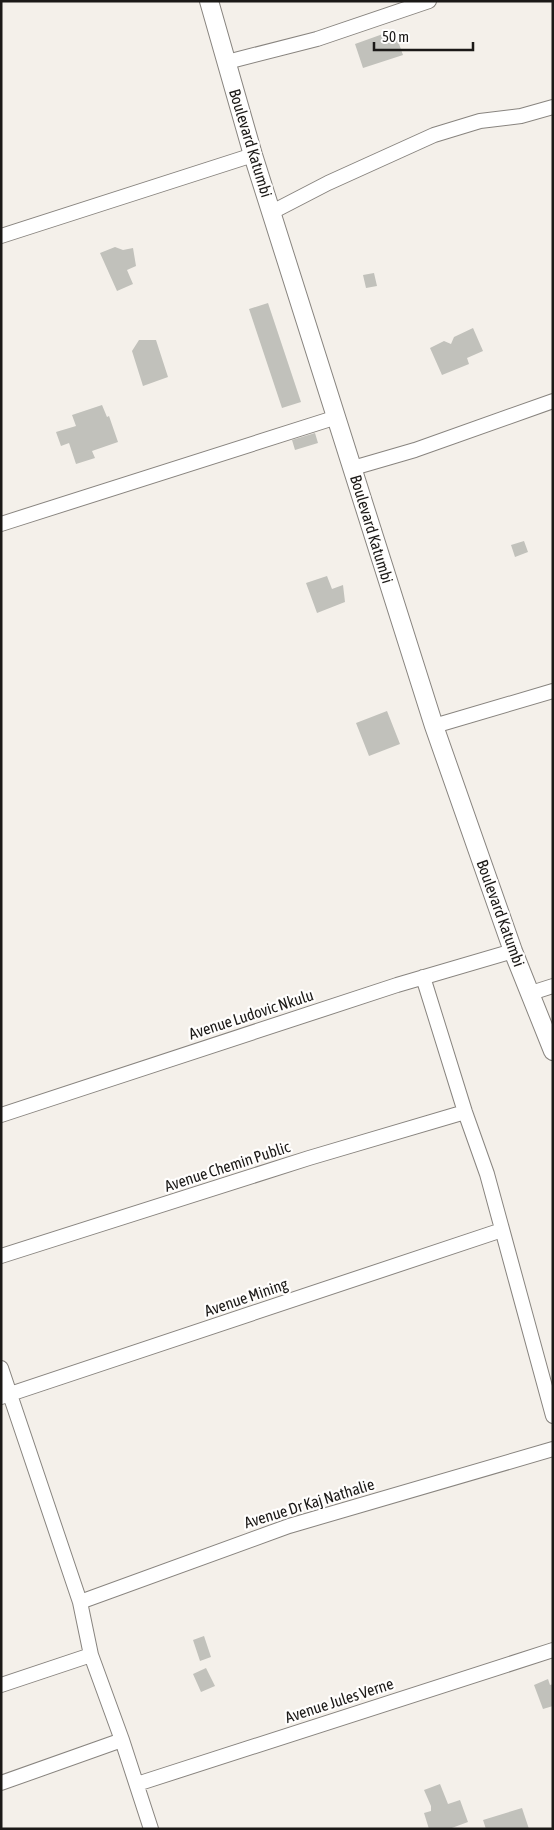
<svg xmlns="http://www.w3.org/2000/svg" width="554" height="1830" font-family="'Asap Condensed',sans-serif">
  <rect width="100%" height="100%" fill="#f4f0ea"/>
  <!-- building -->
  <path fill="#c1c1bb" d="M394,30L403,55L363,68L355,44Z
    M115,247L123,250L133,248L136,266L127,270L133,284L117,291L100,253Z
    M374,273L377,286L366,288L363,275Z
    M268,303L301,402L282,408L249,309Z
    M473,328L483,351L467,358L469,364L442,375L430,348L444,341L451,344L454,337Z
    M139,340H156L168,377L143,386L132,351Z
    M102,405L107,417L109,416L118,442L92,451L95,458L76,464L69,443L61,446L56,432L76,426L72,415Z
    M315,433L318,443L295,450L292,440Z
    M524,541L528,552L515,557L511,545Z
    M327,576L332,589L343,585L345,602L317,613L306,583Z
    M387,711L400,744L369,756L356,723Z
    M204,1636L211,1657L200,1661L193,1640Z
    M206,1668L215,1686L201,1692L193,1674Z
    M548,1679L550,1685L553,1684V1706L543,1709L534,1685Z
    M440,1784L448,1804L460,1800L468,1822L449,1829H429L424,1813L431,1811V1806L424,1790Z
    M522,1808L529,1829H486L483,1820Z"/>
  <g fill="none" stroke-linecap="round" stroke-linejoin="round">
    <defs>
      <path id="minor" d="M227,62L317,39L429,1
        M272,212L328,183L434,135L480,121L521,116L553,107
        M1,236L253,155
        M353,468L415,450L553,401
        M1,524L337,417
        M434,726L553,691
        M423,977L465,1112L487,1174L553,1416
        M531,993L553,986
        M1,1115L397,985L513,951
        M1,1256L309,1158L465,1112
        M1,1368L80,1602L91,1655L122,1740L151,1829
        M1,1397L502,1230
        M80,1602L289,1526L553,1449
        M1,1685L91,1655
        M1,1783L122,1740
        M137,1784L553,1650"/>
      <path id="tertiary" d="M209,1L253,155L434,726L513,951L553,1051"/>
    </defs>
    <!-- minor casing -->
    <use href="#minor" stroke="#88847f" stroke-width="16"/>
    <!-- tertiary casing -->
    <use href="#tertiary" stroke="#88847f" stroke-width="20"/>
    <!-- minor -->
    <use href="#minor" stroke="#fff" stroke-width="14"/>
    <!-- tertiary -->
    <use href="#tertiary" stroke="#fff" stroke-width="18"/>
  </g>
  <g text-anchor="middle" stroke-width="4.5" stroke-linejoin="round" paint-order="stroke">
    <!-- street labels -->
    <g font-size="16" fill="#1b1917" stroke="#fffefd">
      <text transform="translate(251 143) rotate(73)" y="6">Boulevard Katumbi</text>
      <text transform="translate(372 529) rotate(73)" y="6">Boulevard Katumbi</text>
      <text transform="translate(501 913) rotate(70)" y="6">Boulevard Katumbi</text>
      <text transform="translate(251 1014) rotate(-18)" y="6">Avenue Ludovic Nkulu</text>
      <text transform="translate(227 1166) rotate(-18)" y="6">Avenue Chemin Public</text>
      <text transform="translate(246 1297) rotate(-19)" y="6">Avenue Mining</text>
      <text transform="translate(309 1503) rotate(-17)" y="6">Avenue Dr Kaj Nathalie</text>
      <text transform="translate(339 1700) rotate(-18)" y="6">Avenue Jules Verne</text>
    </g>
  </g>
  <!-- border -->
  <rect width="554" height="1830" fill="none" stroke="#1b1917" stroke-width="5"/>
  <!-- scale -->
  <path d="M374 42v8h99v-8" fill="none" stroke="#1b1917" stroke-width="2.5"/>
  <text x="382" y="42" font-size="15" fill="#1b1917" stroke="#fffefd" stroke-width="4" paint-order="stroke">50 m</text>
</svg>
